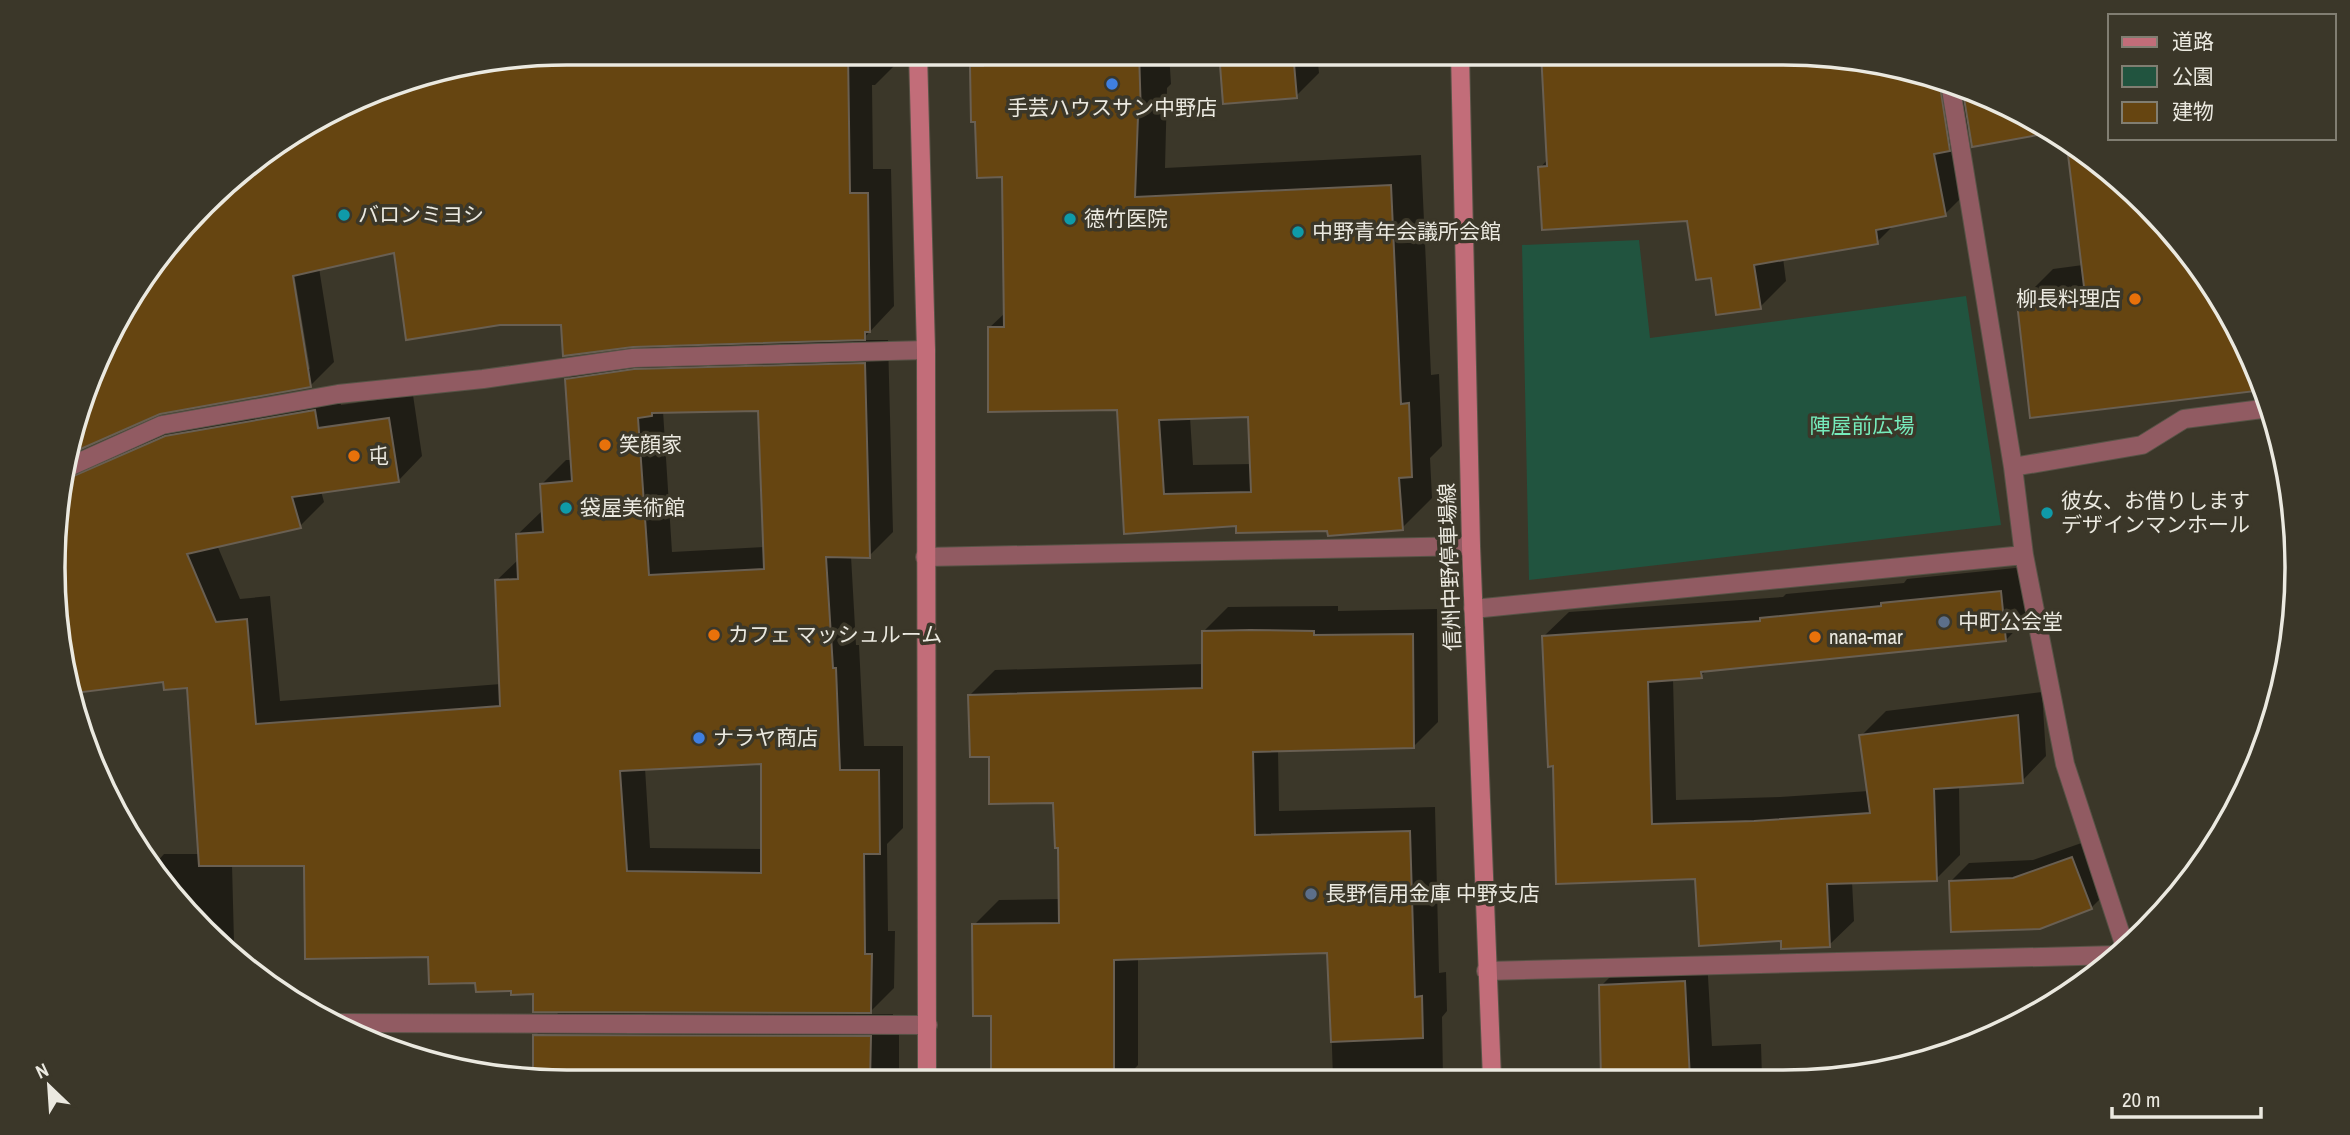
<svg xmlns="http://www.w3.org/2000/svg" width="2350" height="1135" font-family="'Archivo Narrow','Noto Sans JP',sans-serif">
  <rect width="100%" height="100%" fill="#3b3729"/>
  <!-- green -->
  <path fill="#21543f" d="M1639,240L1650,338L1966,296L2001,525L1529,580L1522,245Z"/>
  <!-- shadow -->
  <path fill="#0007" fill-rule="evenodd" d="M568,52L899,53V61L875,85H872L873,169H891L894,306L862,340H888L893,532L869,556H851L856,645H859L864,746H903V828L887,844L888,931H895L894,988L868,1014H893L892,1025H899V1081L567,1082L535,1079V1036L560,1011L535,992L477,981L430,955L306,865L232,864L234,942L226,950L204,932L155,864L164,854H200L188,686L165,680L74,691L57,635L62,467L122,310L180,228L254,159L402,80ZM395,251L563,324L653,344V347L591,356L567,380L572,460H566L542,484L543,510L517,535L519,559L497,580L501,684L280,701L270,596L240,599L217,545L300,526L324,502L321,491L398,481L422,456L413,395L341,405L338,387L191,413L79,455L76,449L157,413L310,386L334,362L319,268ZM290,267H293L310,369H306ZM760,409L765,547L672,552L663,411ZM763,762V849L650,848L645,768Z
    M985,53H1169L1171,84L1167,88L1165,168L1421,155L1431,375L1439,374L1442,446L1430,458L1432,498L1402,528L1329,529L1238,524L1126,533L1119,409L989,328L1006,312L1004,175L971,67ZM1249,416L1251,464L1193,465L1190,417Z
    M1221,53H1317L1319,73L1296,96Z
    M1534,53H1783L1883,62L1980,92L2064,137L2049,139L2048,131L1971,128L1961,137L1971,188L1945,214L1895,224L1877,242L1783,258L1786,281L1760,307L1713,276L1688,219L1540,168L1548,159L1543,65H1534Z
    M2068,139L2147,204L2211,282L2258,371L2264,388L2031,416L2019,303L2053,269L2083,265Z
    M2025,567L2030,615L2006,640L1708,669L1701,676L1673,678L1676,800L1780,797L1869,791L1861,736L1886,711L2042,692L2046,756L2022,781L1959,785L1960,855L1936,879L1852,881L1854,921L1829,945L1696,877L1555,765L1544,636L1569,612L1783,597L1786,594L1904,583L1907,579Z
    M1338,606V611L1437,609L1438,722L1413,747L1278,749L1279,811L1435,807L1439,973L1446,972L1447,1011L1442,1017L1443,1079L1333,1080L1329,952L1138,957V1065L1123,1081H992V1014L974,925L999,900L1060,899V847L1054,801L990,755L970,695L995,670L1204,664L1203,632L1228,607Z
    M2259,761L2258,765L2248,782V773Z
    M2090,840L2109,890L2091,908L1951,881L1969,863L2033,860Z
    M1707,959L1712,1046L1761,1044L1762,1078L1603,1079L1601,986L1624,963Z
    M378,1018L379,1046L328,1021Z"/>
  <!-- building -->
  <path fill="#664511" stroke="#695f52" stroke-width="2" fill-rule="evenodd" d="M568,52H848L850,193H868L870,332H865V340L633,347L563,356L561,325H500L406,340L394,253L293,276L311,387L160,414L67,455L122,310L180,228L254,159L402,80Z
    M983,52H1139L1141,116H1138L1135,197L1391,185L1401,404L1409,403L1412,477L1399,478L1403,530L1328,536L1327,531L1236,533V526L1124,534L1117,410L988,412V327H1004L1002,177L977,178L975,122H971L970,66H983ZM1248,417L1251,492L1164,494L1159,420Z
    M1219,52H1293L1297,98L1223,104Z
    M1541,52H1783L1883,62L1939,79L1950,151L1934,154L1946,216L1876,230L1878,244L1754,265L1761,309L1716,315L1711,278L1696,280L1687,221L1542,230L1538,167L1547,166Z
    M1962,86L1980,92L2054,132L1972,147Z
    M2066,138L2147,204L2211,282L2258,371L2264,390L2030,418L2017,303L2085,295Z
    M865,363L870,558L826,557L833,668H836L840,770H879L880,854H864L865,954H872L871,1013L533,1012V994L511,995V991L476,992L475,983L429,984L428,957L305,959L304,866H199L187,688L164,690L163,682L75,693L57,635L62,481L165,436L315,410L318,428L389,418L399,482L292,497L301,528L187,554L216,622L247,619L256,724L500,706L495,580L518,579L516,534L543,532L540,484L572,481L565,379L634,369ZM758,411L764,569L649,575L638,418L652,416V413ZM761,764V873L627,871L620,771Z
    M2001,591L2006,641L1701,672L1702,678L1648,682L1652,824L1754,821L1870,813L1859,735L2018,715L2023,783L1934,789L1937,881L1827,884L1830,947L1781,949V941L1699,946L1695,879L1556,884L1553,766L1548,767L1542,636L1760,621V618L1881,606V603Z
    M1250,630L1314,631V635L1413,634L1414,748L1253,752L1255,835L1410,831L1415,997L1422,996L1423,1038L1331,1042L1327,953L1114,960V1081H991V1016H973L972,924L1059,923L1058,848H1055L1053,803L989,804V757H970L968,695L1202,688V631Z
    M2072,857L2092,909L2040,929L1951,932L1949,881L2013,878Z
    M1685,981L1690,1079H1601L1599,985Z
    M533,1035L871,1036L870,1081L567,1082L533,1079Z"/>
  <g fill="none" stroke-linecap="round" stroke-linejoin="round">
    <defs>
      <path id="street" d="M1950,83L2013,467L2024,555L2065,764L2125,947
        M2013,467L2142,445L2184,419L2270,408
        M62,470L162,425L338,394L483,379L633,358L926,350
        M925,557L1471,546
        M1473,609L2024,555
        M1486,971L2117,955
        M333,1023L928,1025"/>
      <path id="secondary" d="M918,53L926,350L927,1081
        M1460,53L1471,546L1492,1079"/>
    </defs>
    <!-- street casing -->
    <use href="#street" stroke="#575346" stroke-width="20"/>
    <!-- secondary casing -->
    <use href="#secondary" stroke="#575346" stroke-width="20"/>
    <!-- street -->
    <use href="#street" stroke="#915b62" stroke-width="18"/>
    <!-- secondary -->
    <use href="#secondary" stroke="#c26d79" stroke-width="18"/>
  </g>
  <!-- markers -->
  <g fill="#3f7fe0" stroke="#3b3729" stroke-width="2.5">
    <circle cx="1112" cy="84" r="7"/>
    <circle cx="699" cy="738" r="7"/>
  </g>
  <g fill="#0f9aa8" stroke="#3b3729" stroke-width="2.5">
    <circle cx="344" cy="215" r="7"/>
    <circle cx="1070" cy="219" r="7"/>
    <circle cx="1298" cy="232" r="7"/>
    <circle cx="566" cy="508" r="7"/>
    <circle cx="2047" cy="513" r="7"/>
  </g>
  <g fill="#e8710a" stroke="#3b3729" stroke-width="2.5">
    <circle cx="2135" cy="299" r="7"/>
    <circle cx="605" cy="445" r="7"/>
    <circle cx="354" cy="456" r="7"/>
    <circle cx="714" cy="635" r="7"/>
    <circle cx="1815" cy="637" r="7"/>
  </g>
  <g fill="#5c6f8a" stroke="#3b3729" stroke-width="2.5">
    <circle cx="1944" cy="622" r="7"/>
    <circle cx="1311" cy="894" r="7"/>
  </g>
  <g text-anchor="middle" stroke-width="7" stroke-linejoin="round" paint-order="stroke">
    <!-- poi labels -->
    <g font-size="21" fill="#ebe9e0" stroke="#3b3729" text-anchor="start">
      <text x="1112" y="115" text-anchor="middle">手芸ハウスサン中野店</text>
      <text x="358" y="222">バロンミヨシ</text>
      <text x="1084" y="226">徳竹医院</text>
      <text x="1312" y="239">中野青年会議所会館</text>
      <text x="2121" y="306" text-anchor="end">柳長料理店</text>
      <text x="619" y="452">笑顔家</text>
      <text x="368" y="463">屯</text>
      <text x="2061" y="508">彼女、お借りします<tspan x="2061" dy="24">デザインマンホール</tspan></text>
      <text x="580" y="515">袋屋美術館</text>
      <text x="1958" y="629">中町公会堂</text>
      <text x="728" y="642">カフェ マッシュルーム</text>
      <text x="1829" y="644">nana-mar</text>
      <text x="713" y="745">ナラヤ商店</text>
      <text x="1325" y="901">長野信用金庫 中野支店</text>
    </g>
    <!-- park labels -->
    <g font-size="21" fill="#76ecbc" stroke="#3b3729">
      <text x="1862" y="433">陣屋前広場</text>
    </g>
    <!-- street labels -->
    <g font-size="21" fill="#ebe9e0" stroke="#3b3729">
      <text transform="translate(1450 567) rotate(-92)" y="7">信州中野停車場線</text>
    </g>
  </g>
  <!-- crop -->
  <path d="M0 0H2350V1135H0ZM567 65H1783A502 502 0 0 1 2285 567V568A502 502 0 0 1 1783 1070H567A502 502 0 0 1 65 568V567A502 502 0 0 1 567 65Z" fill="#3b3729" fill-rule="evenodd"/>
  <path fill="none" stroke="#ebe9e0" stroke-width="3.5" d="M567 65H1783A502 502 0 0 1 2285 567V568A502 502 0 0 1 1783 1070H567A502 502 0 0 1 65 568V567A502 502 0 0 1 567 65Z"/>
  <!-- legend -->
  <rect x="2108" y="14" width="228" height="126" fill="#3b3729" stroke="#817e72" stroke-width="2"/>
  <rect x="2122" y="37" width="35" height="10" fill="#c26d79" stroke="#817e72" stroke-width="2"/>
  <text x="2172" y="49" font-size="21" fill="#ebe9e0">道路</text>
  <rect x="2122" y="66" width="35" height="21" fill="#21543f" stroke="#817e72" stroke-width="2"/>
  <text x="2172" y="84" font-size="21" fill="#ebe9e0">公園</text>
  <rect x="2122" y="102" width="35" height="21" fill="#664511" stroke="#817e72" stroke-width="2"/>
  <text x="2172" y="119" font-size="21" fill="#ebe9e0">建物</text>
  <!-- north arrow -->
  <g transform="translate(49 1086) rotate(335)" stroke="#3b3729" stroke-width="5" paint-order="stroke">
  <path d="M0-5L12 26L0 18L-12 26Z" fill="#ebe9e0"/>
  <text y="-10" font-size="19" font-weight="bold" text-anchor="middle" fill="#ebe9e0">N</text>
  </g>
  <!-- scale -->
  <path d="M2112 1107v10h149v-10" fill="none" stroke="#ebe9e0" stroke-width="3.5"/>
  <text x="2122" y="1107" font-size="21" fill="#ebe9e0" stroke="#3b3729" stroke-width="5" paint-order="stroke">20 m</text>
</svg>
